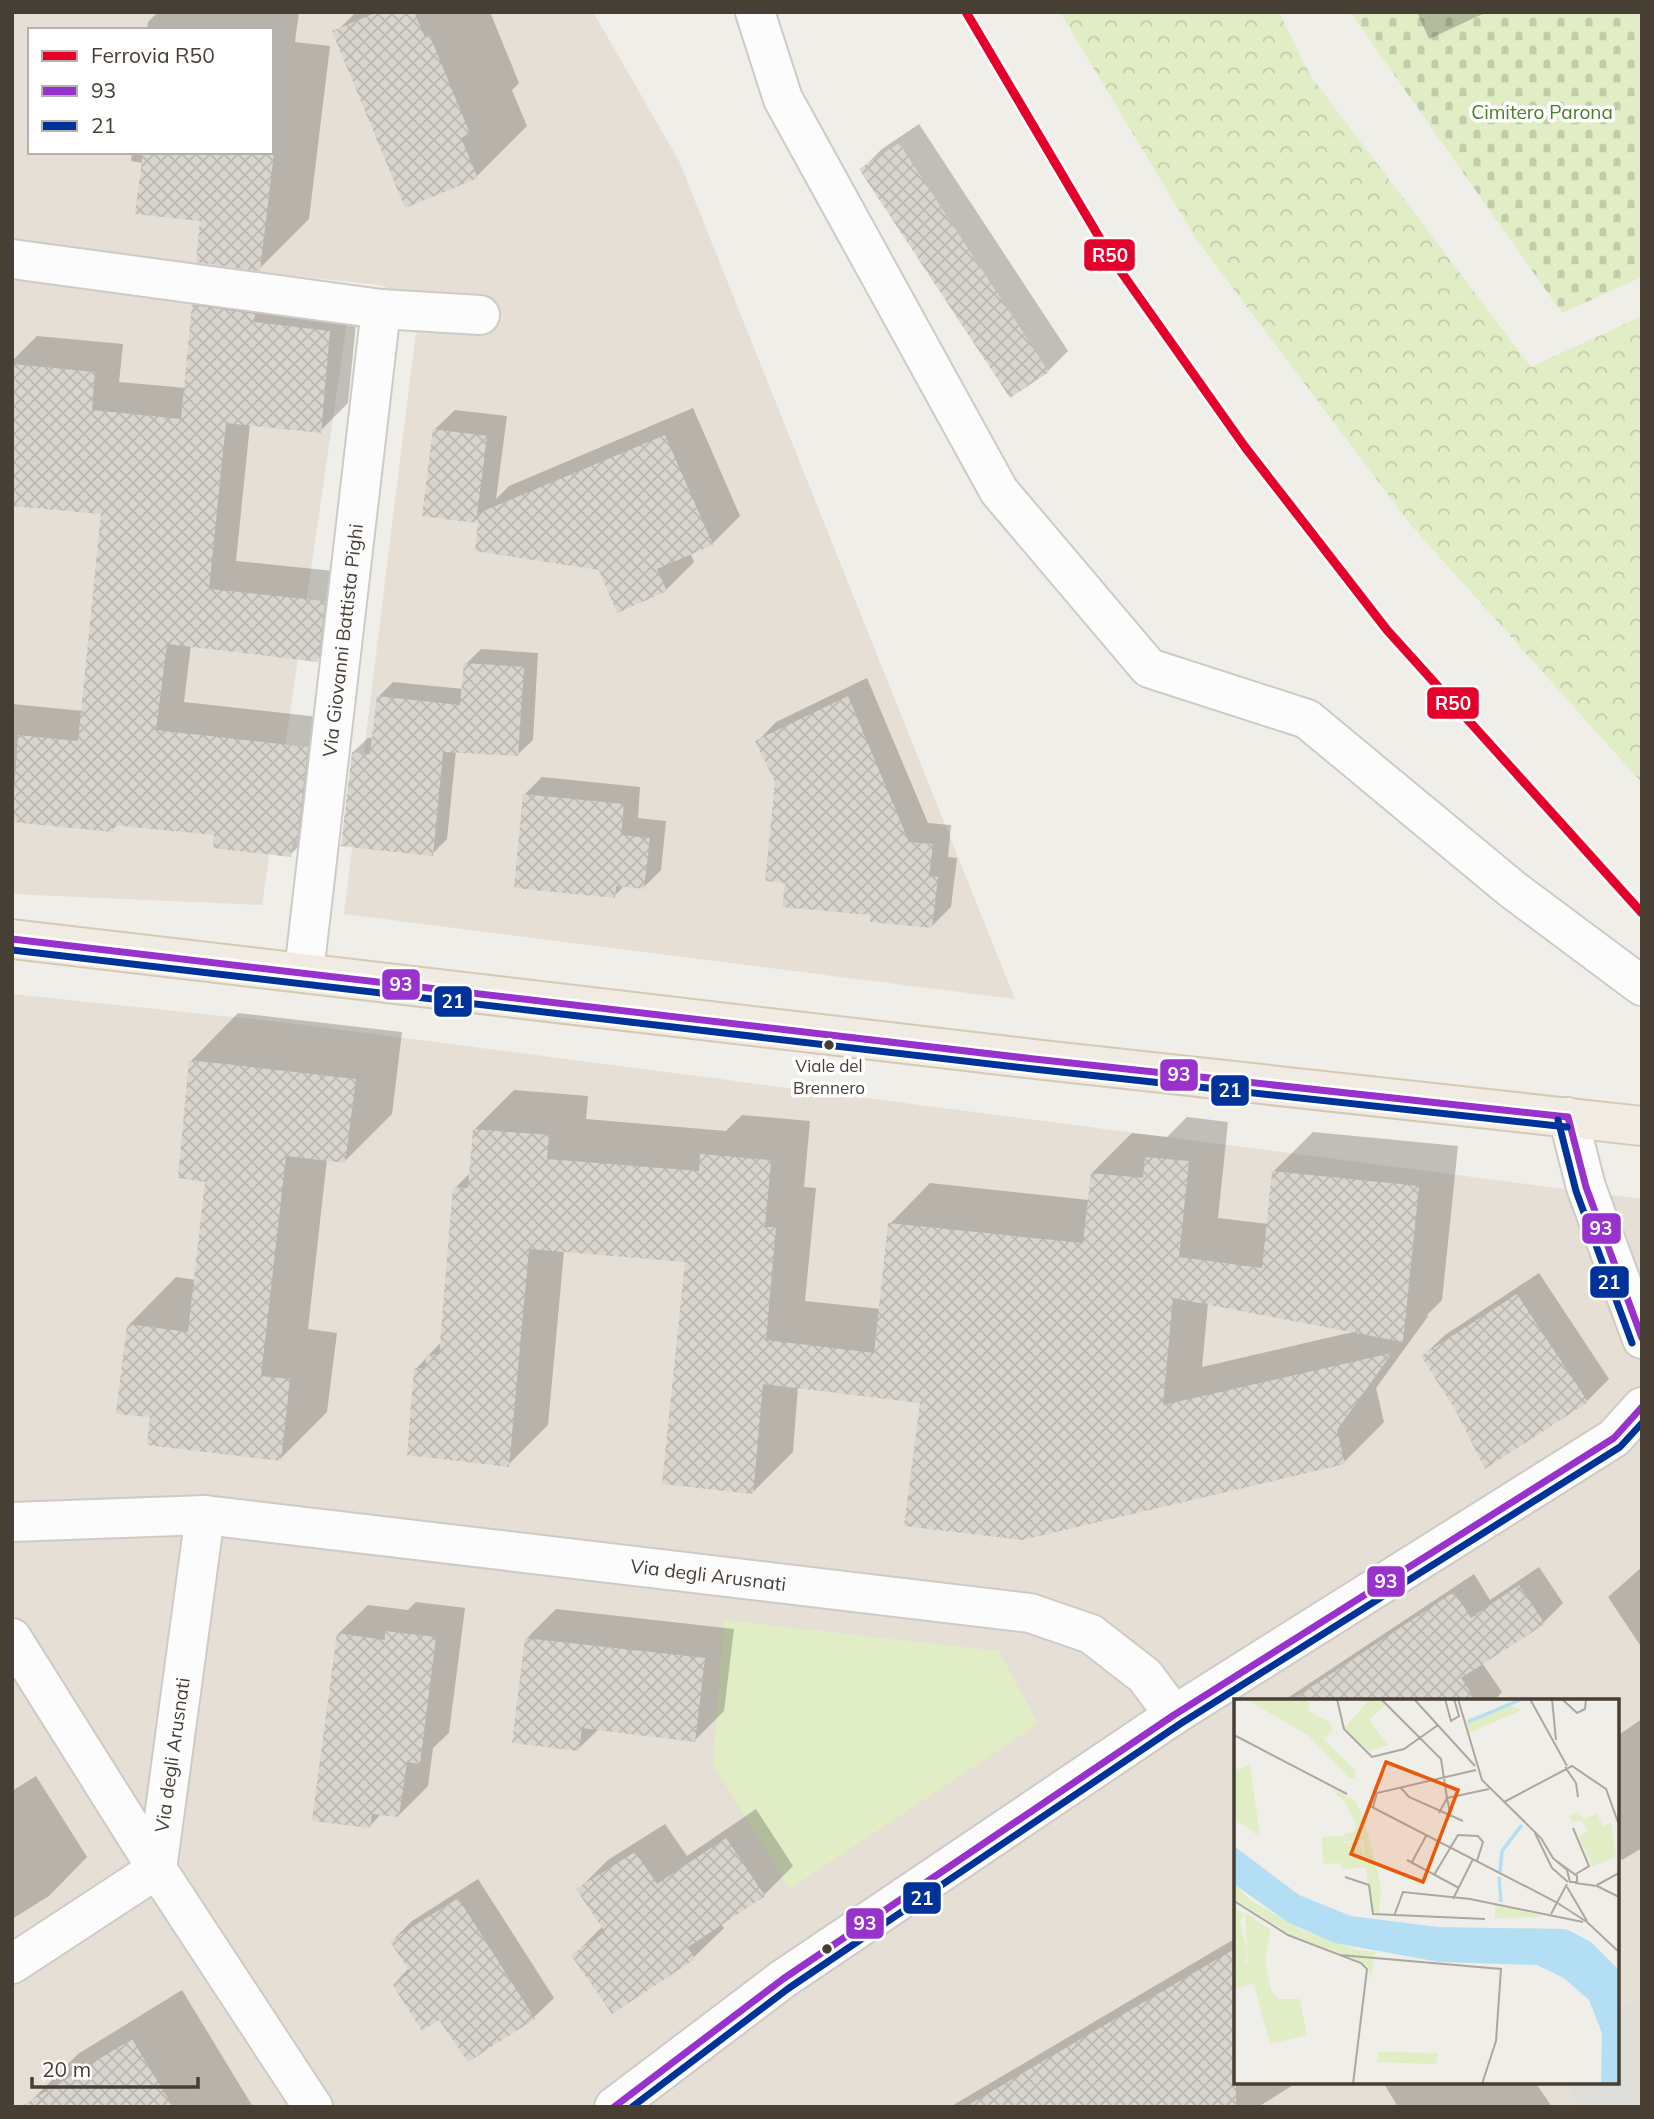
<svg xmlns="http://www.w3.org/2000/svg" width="1654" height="2119" font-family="Mulish,sans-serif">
  <defs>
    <pattern id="forest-crowns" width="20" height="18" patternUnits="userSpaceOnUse" patternTransform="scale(1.75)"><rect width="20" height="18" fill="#e0edc5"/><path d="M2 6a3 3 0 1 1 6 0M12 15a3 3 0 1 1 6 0" fill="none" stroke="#c2ccaa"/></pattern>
    <pattern id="cemetery-stones" width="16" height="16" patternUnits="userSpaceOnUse" patternTransform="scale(1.75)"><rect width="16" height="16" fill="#e0edc5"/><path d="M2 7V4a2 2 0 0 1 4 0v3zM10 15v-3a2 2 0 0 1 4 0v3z" fill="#c2ccaa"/></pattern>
    <pattern id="building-cross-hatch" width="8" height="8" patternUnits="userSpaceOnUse" patternTransform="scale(1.75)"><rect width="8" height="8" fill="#d8d5cf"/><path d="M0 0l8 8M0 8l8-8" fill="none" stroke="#bbb8b2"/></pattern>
  </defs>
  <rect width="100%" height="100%" fill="#f0eee8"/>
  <!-- residential -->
  <path fill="#e5dfd5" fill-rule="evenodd" d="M12,12H593L679,161L1015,999L344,914L417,323L402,294L380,285L12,247ZM30,30H271V152H30Z
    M12,279L347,322L262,905L12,894Z
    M12,994L289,1023L1642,1199V2107H12ZM1236,1701H1617V2082H1236Z"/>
  <!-- forest -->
  <path fill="url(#forest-crowns)" d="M1060,12H1279L1310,75L1531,367L1642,316V783L1411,525L1198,242Z"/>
  <!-- cemetery -->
  <path fill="url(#cemetery-stones)" d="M1350,12H1642V277L1562,313Z"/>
  <!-- green -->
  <path fill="#e0edc5" d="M724,1620L999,1651L1038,1724L790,1889L713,1765Z"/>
  <!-- parking -->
  <path fill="#dfddd8" d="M1642,1997V2107H1580L1563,2082H1617V2013Z"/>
  <!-- shadow -->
  <path fill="#0003" fill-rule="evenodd" d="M158,12H299L295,42L330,46L309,219L259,269L202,220L143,163L131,161L132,152H271V30H147L148,22Z
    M356,12H490L519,83L512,90L527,126L477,176L339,29Z
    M1417,12H1487L1429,39Z
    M919,124L1068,351L1048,371L862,169L882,149Z
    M222,278L358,303L348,403L320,431L250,424L236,561L353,573L346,631L317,660L191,645L184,702L336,719L318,827L290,855L216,834L118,824L112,830L12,806V704L83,711L103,513L12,504V361L37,336L123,344L119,382L186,388L193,306Z
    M693,408L740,516L712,544L690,553L694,562L666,590L600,568L481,516L476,521L434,430L455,410L507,416L496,499L509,486Z
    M481,649L538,653L533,740L518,754L456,751L447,839L432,854L353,752L368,738H374L378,697L393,682L463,689L466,664Z
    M867,678L928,823L951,825L948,857L957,858L951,907L932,926L872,914L787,882L777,782L757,742L776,722Z
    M542,777L640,787L638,818L666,821L661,870L643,888L625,885L614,896L525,794Z
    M238,1013L402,1032L392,1114L345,1161L327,1159L308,1329L337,1333L327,1412L280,1459L152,1416L129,1325L176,1277L196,1280L207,1180L191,1061Z
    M514,1090L588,1096L586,1119L726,1131L742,1115L810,1121L804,1187L816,1188L805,1301L881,1309L890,1224L930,1183L1089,1200L1092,1173L1132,1133L1167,1137L1187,1117L1228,1122L1218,1218L1268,1224L1273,1172L1313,1132L1458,1146L1442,1300L1426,1316L1429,1315L1376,1388L1384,1422L1344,1462L798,1386L793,1452L753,1492L687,1261L564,1251L548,1425L508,1465L416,1369L442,1341L455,1188L471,1172L474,1130ZM1208,1303L1357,1331L1202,1367Z
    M1539,1273L1609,1379L1587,1401L1485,1467L1458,1411L1423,1356L1445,1335Z
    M1539,1567L1563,1603L1544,1622L1482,1663L1502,1692L1494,1701H1283L1474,1574L1490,1600Z
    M1642,1567V1648L1608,1597Z
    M416,1602L465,1608L449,1733L433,1748L428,1786L399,1815L382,1813L369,1827L338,1634L368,1605L408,1610Z
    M556,1609L734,1629L724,1711L695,1740L599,1729L578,1749L526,1639Z
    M1642,1719V1848L1622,1860L1617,1853V1736Z
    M36,1776L87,1857L49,1896L12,1919V1791Z
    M756,1809L793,1866L764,1895L721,1924L724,1928L694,1957L612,2012L574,1955L603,1926L579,1889L608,1860L665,1824L687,1856Z
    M478,1879L554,1998L533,2018H440L394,1984L409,1968L392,1941L412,1921Z
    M1236,1938V2082H1298L1258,2107H950Z
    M182,1990L253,2107H30L28,2104L78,2054Z
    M1383,2082H1535L1552,2107H1398Z"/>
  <!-- building -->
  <path fill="url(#building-cross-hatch)" d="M378,12H414L425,37L430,36L470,134L461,138L478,178L405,208L332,31Z
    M899,143L1049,372L1010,398L859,169Z
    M143,152H274L260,271L196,262L200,221L135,214Z
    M192,305L255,314L254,322L330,331L321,433L226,423L209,589L325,601L318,662L167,644L156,730L308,747L297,841L293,840L291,857L213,848L214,835L113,825V832L12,822L18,735L78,741L101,514L12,506V364L95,372L92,410L181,419Z
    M433,429L487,436L476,523L422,516Z
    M665,435L713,545L657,569L667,591L617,613L599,570L475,551L479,513Z
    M464,663L524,667L518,756L443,752L433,856L341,846L352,752L370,754L377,696L460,705Z
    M848,696L909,842L933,844L929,876L938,877L932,928L870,922V915L782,907L785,883L765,881L775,782L755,741Z
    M523,794L624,804L621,835L650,838L644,889L616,886L615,898L514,888Z
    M189,1060L356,1079L345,1163L286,1156L261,1376L290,1379L281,1461L147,1445L150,1417L116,1414L127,1324L188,1332L205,1182L178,1178Z
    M473,1129L549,1135L547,1159L699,1171L700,1154L771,1160L765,1227H776L766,1340L874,1353L888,1223L1083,1243L1091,1173L1143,1178L1145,1157L1189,1161L1179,1257L1262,1268L1272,1171L1419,1186L1403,1342L1173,1298L1163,1405L1392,1353L1337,1430L1345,1464L1022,1540L904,1526L920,1403L763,1384L753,1494L662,1484L685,1262L529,1249L509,1467L407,1455L414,1368L425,1369L426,1354L439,1355L453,1187L468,1188Z
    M1517,1294L1588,1402L1485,1469L1456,1411L1421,1356Z
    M1519,1585L1545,1624L1461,1678L1476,1701H1290L1454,1592L1471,1618Z
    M385,1631L436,1637L420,1764L407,1762L399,1817L372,1814L370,1828L312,1821L337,1633L385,1640Z
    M525,1638L705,1658L695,1742L582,1728L579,1751L512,1743Z
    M726,1838L765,1896L688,1947L695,1959L612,2014L571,1955L605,1932L576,1889L635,1852L657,1884Z
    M458,1898L535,2019L468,2062L439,2020L422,2031L392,1984L410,1972L390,1941Z
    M1236,1948V2107H965Z
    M132,2039L173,2107H20Z"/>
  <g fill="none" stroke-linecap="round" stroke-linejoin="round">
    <defs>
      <g id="minor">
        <path d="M755,12L783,99L999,491L1149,668L1307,719L1512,889L1642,986"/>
        <path d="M12,259L381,309L480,315"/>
        <path id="s1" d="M304,972L381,309"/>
        <path d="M1568,1117L1586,1187L1642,1339"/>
        <path d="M205,1515L157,1869L313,2107"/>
        <path id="s2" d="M12,1522L205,1515L1030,1613L1091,1634L1145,1676L1174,1715"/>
        <path d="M12,1638L157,1869L12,1964"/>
        <path d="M614,2107L783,1979L1174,1715L1614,1438L1642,1407"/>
      </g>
      <path id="major" d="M12,939L1034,1059L1642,1126"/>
    </defs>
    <!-- minor casing -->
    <use href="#minor" stroke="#cecbc6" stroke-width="42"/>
    <!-- major casing -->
    <use href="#major" stroke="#d4c9b4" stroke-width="42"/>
    <!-- minor -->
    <use href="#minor" stroke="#fdfcfc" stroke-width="38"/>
    <!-- major -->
    <use href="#major" stroke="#f1ece3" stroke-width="38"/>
    <defs>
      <path id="bus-1" d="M12,939L1034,1059L1568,1117
        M1568,1117L1586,1187L1642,1338
        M614,2107L783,1979L1174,1715L1614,1438L1642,1407"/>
      <path id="bus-2" d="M12,950L1033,1069L1567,1127
        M1558,1120L1576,1191L1632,1343
        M632,2107L789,1988L1180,1724L1620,1447L1642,1423"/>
    </defs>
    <!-- bus-1 casing -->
    <use href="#bus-1" stroke="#fff" stroke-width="12"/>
    <!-- bus-2 casing -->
    <use href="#bus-2" stroke="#fff" stroke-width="12"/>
    <!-- bus-1 -->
    <use href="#bus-1" stroke="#9932cc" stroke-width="7"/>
    <!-- bus-2 -->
    <use href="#bus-2" stroke="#039" stroke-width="7"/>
    <defs>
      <path id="rail-1" d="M966,12L1112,259L1245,447L1387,630L1642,913"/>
    </defs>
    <!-- rail-1 casing -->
    <use href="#rail-1" stroke="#fff" stroke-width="14"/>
    <!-- rail-1 -->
    <use href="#rail-1" stroke="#e4002b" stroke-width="9"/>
  </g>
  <!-- markers -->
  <g fill="#473e34" stroke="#fff" stroke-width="2.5">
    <circle cx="829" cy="1045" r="6"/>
    <circle cx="827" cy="1949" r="6"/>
  </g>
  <g text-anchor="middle" stroke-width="7" stroke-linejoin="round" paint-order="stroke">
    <!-- bus labels -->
    <g font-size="17" fill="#473e34" stroke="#fff">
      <text x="829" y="1072">Viale del<tspan x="829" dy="22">Brennero</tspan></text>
    </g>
    <!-- park labels -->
    <g font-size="19" fill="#4a7f21" stroke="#fff">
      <text x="1542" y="119">Cimitero Parona</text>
    </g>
    <!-- street labels -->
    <g font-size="19" fill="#473e34" stroke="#fff">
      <text dy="7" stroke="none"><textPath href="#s1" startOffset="334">Via Giovanni Battista Pighi</textPath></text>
      <text dy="7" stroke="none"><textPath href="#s2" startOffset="700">Via degli Arusnati</textPath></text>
      <text transform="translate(172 1755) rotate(-82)" y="7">Via degli Arusnati</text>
    </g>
  </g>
  <!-- overview -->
  <g transform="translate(1234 1699)">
    <rect width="385" height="385" fill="#f0eee8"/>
    <path d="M67,0L76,5L70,20L44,3L27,1ZM0,59L3,71L16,66L26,138L0,119ZM344,113L349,120L363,115L369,127L377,124L382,158L358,167L345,137L355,132L347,121L339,123L335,117ZM145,353L204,354L202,365L143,363Z" fill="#e0edc5"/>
    <path d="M12,0L44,3L70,20L121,71V78L116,80L75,37ZM274,6L288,11L235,34L232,20ZM95,88L122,102L132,126L147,188L145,215L137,211L129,142L111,143L110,134L121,133V124L110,102ZM0,184L16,201L68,231L123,251L141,253L137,281L134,268L126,262L56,235L0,200ZM0,208L10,215L6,222L14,257L7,273L0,275Z" fill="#e0edc5"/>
    <path d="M109,137L110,144L126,143L133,169L108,170L107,164L89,165L88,138Z" fill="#e0edc5"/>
    <path d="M136,0H150L151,6L135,21L154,46L135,52L110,29ZM73,11L96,24L99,30L92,39L67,21ZM261,206L306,216V218L261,219ZM11,214L37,231L31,261L37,291L44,300H66L73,336L36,345L20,285L0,290V276L14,262Z" fill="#e0edc5"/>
    <path d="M0,147L65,196L117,217L204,228L332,230L357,243L385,271V385H367L368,334L355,301L330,279L303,266L205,263L101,244L55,224L0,185Z" fill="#b4def3"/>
    <path fill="none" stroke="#b4def3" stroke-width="3.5" d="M234,23L288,0M266,173L268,152L288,126M265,178L267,203"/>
    <path fill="none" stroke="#aca8a0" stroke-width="2" d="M103,0L110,30L138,58L170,50L204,26M147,0L207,60L213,99L205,114M180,0L241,67M211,0L217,22L225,17L220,0M224,0L248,81L307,139L319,159L333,171L336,183H343V177L324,163M296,0L333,67M318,0L322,41M328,0L343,14L351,10L352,0M0,36L113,95M331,68L342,84L344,98M167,89L175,98L229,122M270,103L338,67L372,90L385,126M134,106L322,203L353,223L385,253M139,108L143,94L242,71M217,118L213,99L255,90M339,129L355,167L342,175M301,134L318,169L334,183M173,161L225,189M178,163L192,137M200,176L224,136L244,137L249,143L243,162M111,178L135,186L139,215L251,220M341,184L363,187L385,198M363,186L385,174M333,188L353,222M219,200L239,160M0,202L54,236L127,264L133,270L119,385M317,215L333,185M160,217L169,193L236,200L349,223M106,256L267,270L262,342L248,385"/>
    <path fill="#e8590c" fill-opacity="0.15" stroke="#e8590c" stroke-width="3.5" d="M152,63L224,91L189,183L117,155Z"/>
    <rect width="385" height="385" fill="none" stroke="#473e34" stroke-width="3.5"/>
  </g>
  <g stroke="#fff" stroke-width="2.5">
    <rect x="1083" y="238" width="53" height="34" rx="7" fill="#e4002b"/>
    <rect x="1426" y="686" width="54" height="34" rx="7" fill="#e4002b"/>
    <rect x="381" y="968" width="40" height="33" rx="7" fill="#9932cc"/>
    <rect x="433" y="985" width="40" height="33" rx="7" fill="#039"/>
    <rect x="1159" y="1058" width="40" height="34" rx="7" fill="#9932cc"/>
    <rect x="1210" y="1074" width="40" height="33" rx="7" fill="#039"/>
    <rect x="1581" y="1212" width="41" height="33" rx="7" fill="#9932cc"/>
    <rect x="1589" y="1265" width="41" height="34" rx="7" fill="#039"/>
    <rect x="1366" y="1565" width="40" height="33" rx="7" fill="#9932cc"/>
    <rect x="902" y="1881" width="40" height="34" rx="7" fill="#039"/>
    <rect x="845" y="1907" width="40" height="33" rx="7" fill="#9932cc"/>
  </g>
  <g font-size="19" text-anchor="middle" font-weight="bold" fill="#fff">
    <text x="1110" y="262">R50</text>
    <text x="1453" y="710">R50</text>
    <text x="401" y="991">93</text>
    <text x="453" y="1008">21</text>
    <text x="1179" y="1081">93</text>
    <text x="1230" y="1097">21</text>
    <text x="1601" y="1235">93</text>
    <text x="1609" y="1289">21</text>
    <text x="1386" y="1588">93</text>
    <text x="922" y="1905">21</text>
    <text x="865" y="1930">93</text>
  </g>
  <!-- border -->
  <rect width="1654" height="2119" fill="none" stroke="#473e34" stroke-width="28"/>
  <!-- legend -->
  <rect x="28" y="28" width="245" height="126" fill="#ffffff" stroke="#b5b2ae" stroke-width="2"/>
  <rect x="42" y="51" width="35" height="10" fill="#e4002b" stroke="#b5b2ae" stroke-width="2"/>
  <text x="91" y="63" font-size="21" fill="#473e34">Ferrovia R50</text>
  <rect x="42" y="86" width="35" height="10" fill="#9932cc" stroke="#b5b2ae" stroke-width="2"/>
  <text x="91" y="98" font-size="21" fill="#473e34">93</text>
  <rect x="42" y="121" width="35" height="10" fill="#003399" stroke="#b5b2ae" stroke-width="2"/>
  <text x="91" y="133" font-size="21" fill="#473e34">21</text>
  <!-- scale -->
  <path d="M32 2077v10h166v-10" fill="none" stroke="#473e34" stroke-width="3.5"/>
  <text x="42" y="2077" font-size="21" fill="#473e34" stroke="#ffffff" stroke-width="5" paint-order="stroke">20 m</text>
</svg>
